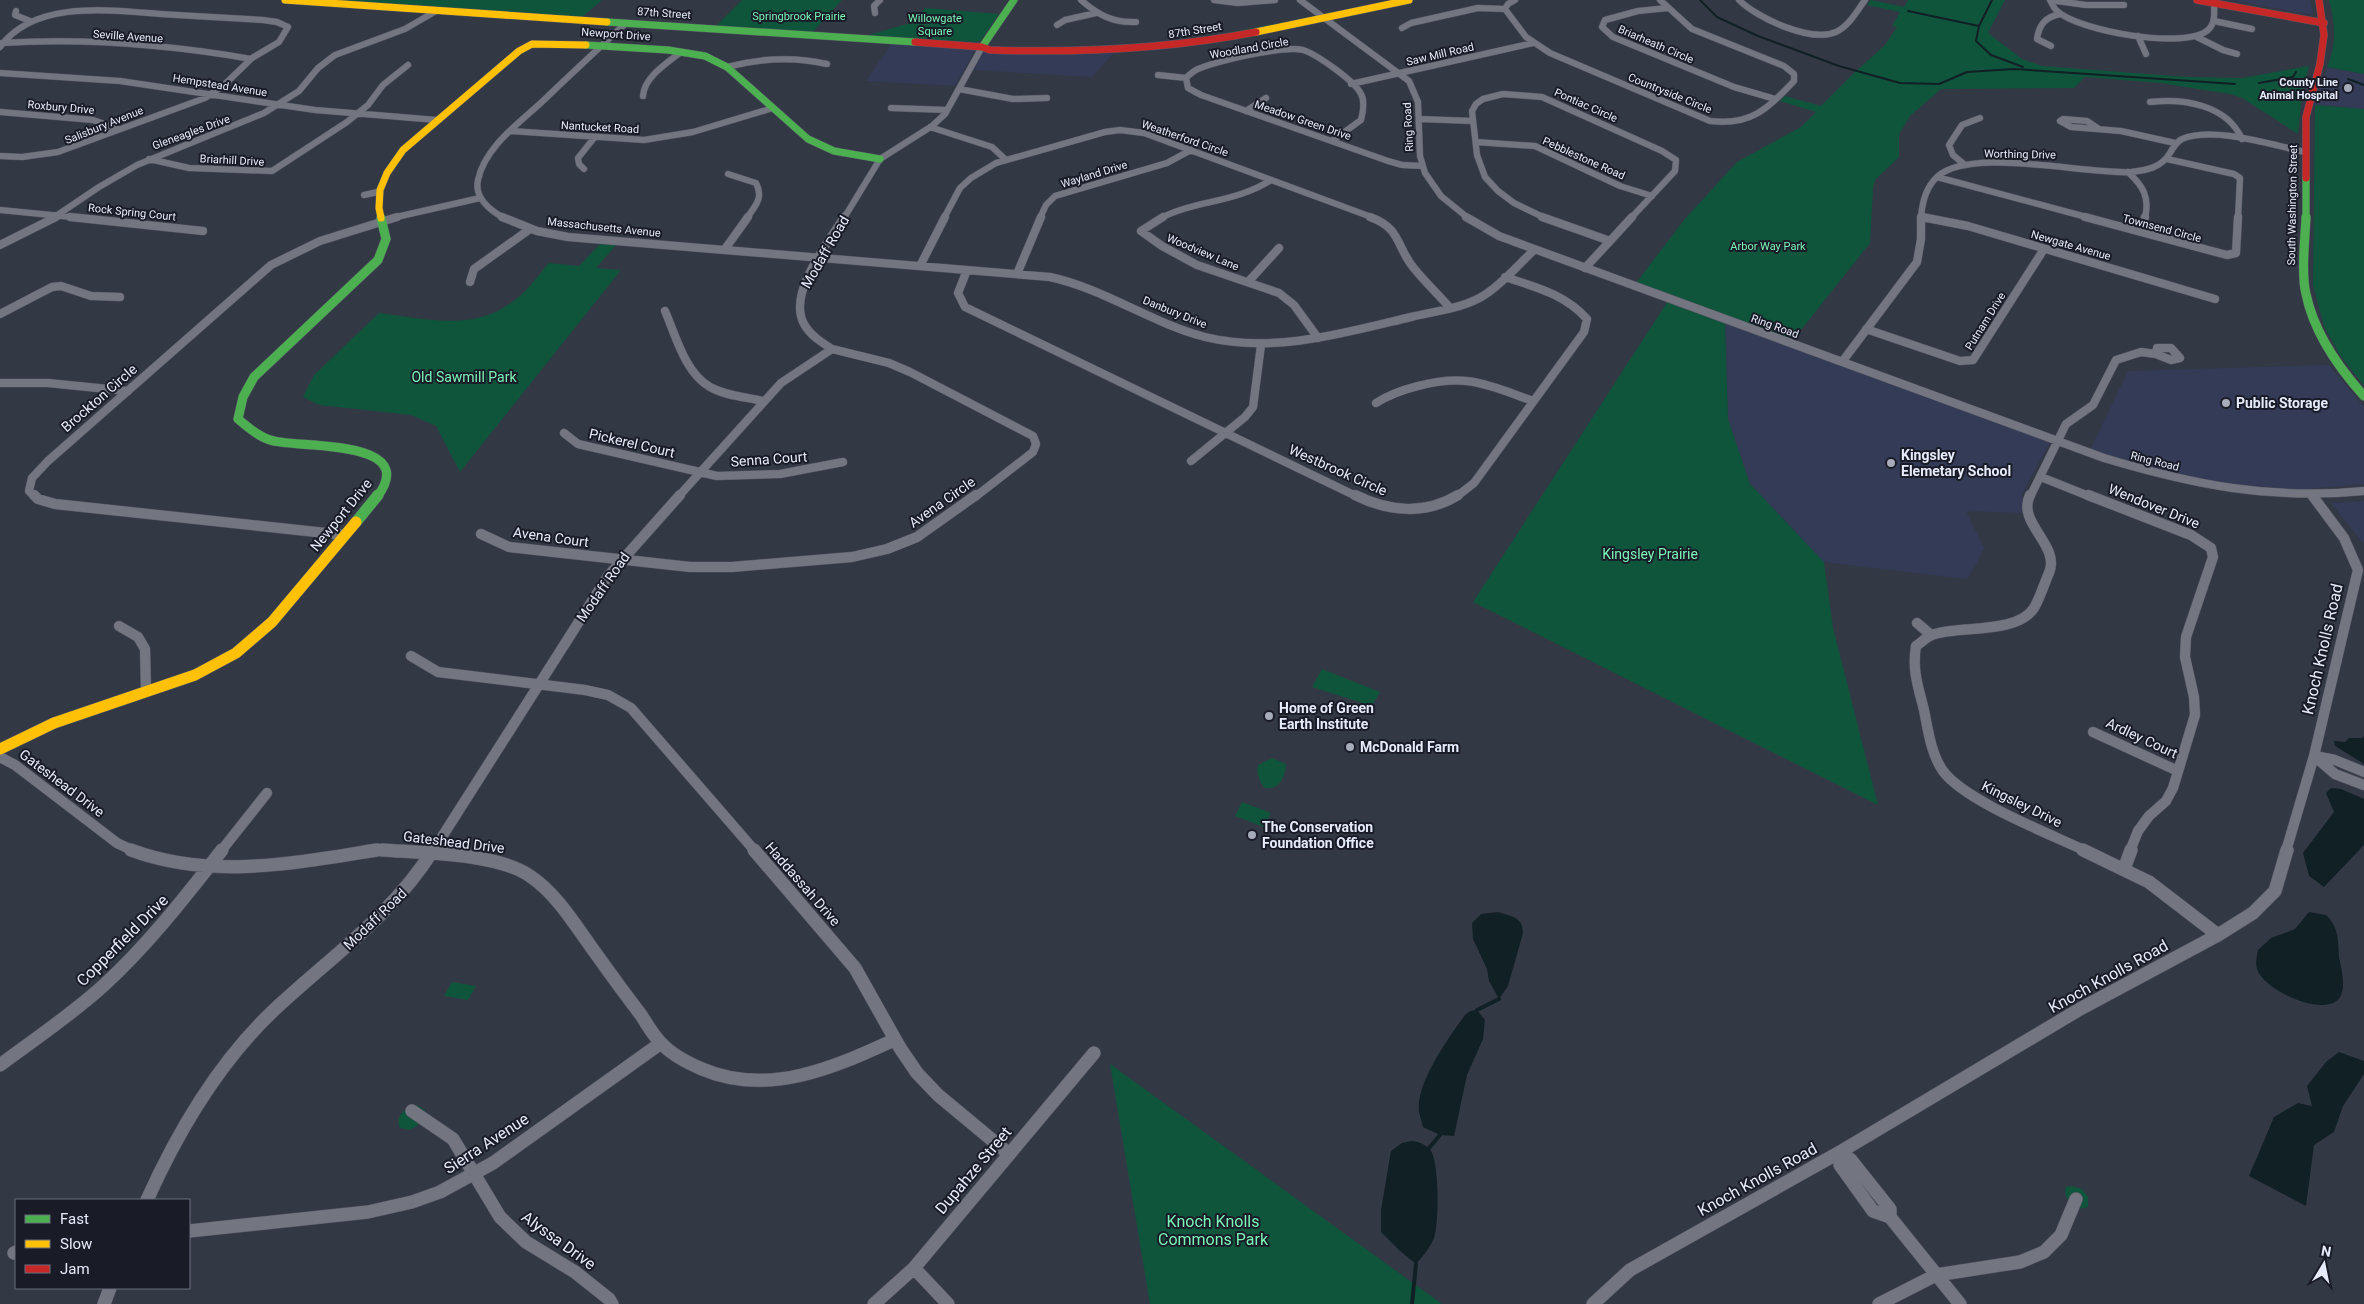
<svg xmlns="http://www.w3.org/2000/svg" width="2364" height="1304" font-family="Roboto,sans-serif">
  <rect width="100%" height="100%" fill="#333845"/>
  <!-- built -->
  <path fill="#333b57" d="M2231,0H2310L2313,14H2307Z
    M891,44L975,50L955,86L866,81Z
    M984,51L1045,55L1114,53L1092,77L974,70Z
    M2327,67L2364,74V109L2315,105Z
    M1725,322L2050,442L2022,494V513L1966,511L1984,548L1976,565L1967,579L1824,562L1750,484L1728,419Z
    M2329,365L2364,407V484L2295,490L2210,481L2154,470L2090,450L2128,371Z
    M2364,501V544L2331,503Z"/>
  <!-- green -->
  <path fill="#0e553b" d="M308,0H602L581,18Z
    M742,0H842L812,33L715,27Z
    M1871,0L1904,7L1908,0H2005L1988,33L2022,59L2042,66L2187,77L2242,78L2309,66L2302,94L2298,134L2242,98L2230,94L2160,83L2085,77L2074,88L1941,89L1910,116L1899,134V157L1875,180L1873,188L1870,243L1793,340L1636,283L1684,220L1737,162L1801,127L1816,112L1780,101L1785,96L1821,106L1855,72L1885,45L1897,27L1892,26L1900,12L1867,5Z
    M2329,0H2364V74L2327,67C2337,45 2335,23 2329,0Z
    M925,8L999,14L981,40L977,42L865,36L914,22Z
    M1310,17L1218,38L1164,46L1077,51L993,48L1091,49L1159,44L1200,38Z
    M2315,105L2364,109V386L2340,355L2324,326L2313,285Z
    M602,242L617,244L596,268L621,270L460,472L436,426L411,415L319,405L303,397L314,375L379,313C427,319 474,332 515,300C528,291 538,275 549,263L579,266Z
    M1668,301L1725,322L1728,419L1750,484L1824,562L1833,628L1878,805L1473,602Z
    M1322,669L1380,692L1372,706L1312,687Z
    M1272,758L1286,764C1285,776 1281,790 1265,788C1260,783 1256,773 1258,765Z
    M1242,802L1271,813L1264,827L1235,816Z
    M452,982L476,986L468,1000L444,996Z
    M1110,1064L1442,1304H1150Z
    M417,1105L425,1110L421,1123L410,1130L400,1128C394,1116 406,1107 417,1105Z
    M2073,1186L2082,1189L2088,1197V1207C2077,1212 2065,1202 2065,1190L2066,1187Z"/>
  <!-- water -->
  <path fill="#112024" d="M2364,736V764L2335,746L2334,741L2345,742L2349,738H2362Z
    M2331,788L2341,789L2364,799V845L2324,887L2309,876L2303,853L2334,812L2326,793Z
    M1498,912C1511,916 1523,917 1523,933L1508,986L1499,999L1489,981L1487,969L1473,939L1472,923L1481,914Z
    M2309,912L2326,915C2339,927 2338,941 2339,957C2341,967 2345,982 2342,992C2335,1023 2264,992 2257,969C2255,963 2257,956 2258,950L2271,938L2295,929Z
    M1477,1010L1485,1020L1483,1039L1467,1075L1454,1136L1440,1135L1423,1127C1422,1122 1420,1117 1419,1112C1415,1084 1449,1037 1465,1015L1470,1011Z
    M2339,1052L2364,1061V1074L2343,1106L2334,1132L2314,1145L2306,1206L2249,1176L2274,1117L2298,1103L2312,1106L2307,1086L2326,1062Z
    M1411,1141C1417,1141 1424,1144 1429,1148C1440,1159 1439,1224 1434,1238C1430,1248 1423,1256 1416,1264L1400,1251L1381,1232V1210L1391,1151L1402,1143Z"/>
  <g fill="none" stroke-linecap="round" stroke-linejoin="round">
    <!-- stream-far1 -->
    <path stroke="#112024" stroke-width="2" d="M1700,0L1717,17L1758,36L1839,66L1900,83L1939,84L1967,72L2014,69L2235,84
      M1992,0L1979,26L1976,41L1991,55L2023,67
      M1908,11L1979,26
      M2348,79L2364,85
      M2259,83L2293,77L2296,72"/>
    <!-- stream -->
    <path stroke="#112024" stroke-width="4" d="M1477,1010L1499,999
      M1429,1148L1440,1135
      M1412,1304L1416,1264"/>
    <defs>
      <path id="street-far3" d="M1081,0C1098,15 1113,23 1136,22
        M1214,0L1238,3L1275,0
        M1300,0L1409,81L1418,102L1420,156L1425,173L1441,196L1468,218
        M1739,0C1757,18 1811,43 1836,32C1849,26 1857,11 1865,0
        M2050,0C2052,3 2053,7 2056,10C2076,31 2188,51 2209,29C2216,22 2214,10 2214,0
        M2050,0L2086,5H2124
        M1668,8L1638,11L1605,20L1602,27L1613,37L1734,87L1775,99
        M1505,9L1526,37L1550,53L1710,121C1751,126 1767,109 1794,81V74L1784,66L1692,29L1660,0
        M1505,9L1508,4L1515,0
        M16,11L15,15L30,21
        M875,13L874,6L880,0
        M2214,21L2252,29
        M1057,25L1065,20L1096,13
        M1402,28L1411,23L1478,8L1505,9
        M2138,36L2146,54
        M2197,37L2223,50L2237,54
        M2,43C85,38 170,45 251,59
        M2051,46L2037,39C2039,24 2046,17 2060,14
        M0,47C34,0 108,10 160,14C194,16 229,18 263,20L277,22L288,27L279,42L252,58L223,86L205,98L58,152L22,157L0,156
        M727,67C761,58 793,56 827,64
        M0,73L120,81L315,110L437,120
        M1158,75L1186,78
        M1186,78L1188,88L1201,95L1388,161L1402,165L1423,166
        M1186,78C1190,74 1193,71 1198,69C1217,61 1285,45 1303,50C1316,54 1355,81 1361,94C1365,101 1363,112 1361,120L1332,141
        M1351,84L1533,43
        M959,89L1013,99L1047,98
        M643,96C644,77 667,63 681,52
        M2150,102C2184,98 2227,105 2242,139
        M891,108L947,110
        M1246,111L1266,98
        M0,112L93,120L119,129
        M1419,119L1473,121
        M930,127L992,147L1005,159
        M2099,129L2087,121L2063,119L2060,121L2071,127L2121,131L2175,143
        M511,131L644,140L693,132L773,108
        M1476,142L1535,146L1620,186L1652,196
        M149,159L189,168L272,171L347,122L368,105L383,85L408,65
        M2167,159L2234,174L2240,178L2238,218
        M1965,165L1953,155L1949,145L1962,125L1980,118
        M584,169L579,164L578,158L594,138
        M2128,172C2143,186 2150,197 2145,218
        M728,174L756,183C764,198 755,206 747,218
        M1937,177L2090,218
        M364,195L378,192
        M0,210L82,218
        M1921,217L1929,218
        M53,218L99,187L137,165L264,113L299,91L318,68L335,55L405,29L436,11
        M392,218L480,198
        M504,218C491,211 474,198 478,180C485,146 521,122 545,99C572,73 599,48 626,23
        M844,218L880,159L932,126L945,114L982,47
        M944,218L960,188L971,178L996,163L1105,132L1120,130L1144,133L1374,218
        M1040,218L1046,205L1055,196L1167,163L1191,150
        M1161,218C1196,200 1235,203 1271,180
        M1545,218L1514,203L1498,191L1485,177L1477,155L1472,111L1476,104L1483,99L1503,94L1542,97L1662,151L1676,160L1675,171L1631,218
        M1921,218C1922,203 1925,188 1937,177C1970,146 2087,175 2131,172C2147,170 2161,168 2170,153C2173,148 2176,142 2182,139C2214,126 2272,145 2305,152"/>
      <path id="street-far2" d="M70,217L203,231
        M502,217L537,231L568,237L1050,277C1105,289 1151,323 1205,337C1274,354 1344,333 1411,317C1435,311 1466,308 1486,294C1504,282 1519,264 1534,250
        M1163,217L1141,231L1162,246L1197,265L1279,293L1294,305L1318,338
        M1370,217C1401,228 1396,246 1413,267C1424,281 1438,294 1450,308
        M1466,217L1499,236L2104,458C2194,485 2270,500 2364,491
        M1542,217L1610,241
        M1922,217L1968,226L2215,299
        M2085,217L2227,255L2236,253L2238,217
        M2141,232L2145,217
        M1610,241L1632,217
        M0,245L56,217
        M725,249L748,217
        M920,266L945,217
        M1585,268L1610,241
        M967,270L958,293L965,307L1358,497
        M1017,274L1041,217
        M470,282L474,269L530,229
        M1248,282L1279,248
        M665,311C676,336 685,373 710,387C726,396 746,397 763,401
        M0,314L52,287L61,286L91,296L120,297
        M1866,329L1960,361L1973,360L2044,249
        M2157,348H2171L2180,358L2171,360L2156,354Z
        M832,349L889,363L910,372L1033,436L1036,444L1033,452L975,497
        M1842,362L1917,262L1921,239V217
        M0,383H48L128,391
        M1376,403C1390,394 1402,390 1418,386C1467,373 1488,385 1533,401
        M564,433L578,444L717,476L780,474L843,462
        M1191,461L1245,417L1253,407L1261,345
        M2041,477L2091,497
        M2311,494L2313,497
        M35,497L29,491L32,478L48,461L271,265L320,241L397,217
        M678,497L781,383L832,349C821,342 810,335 804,324C787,293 828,243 844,217
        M1456,497L1474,483L1584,332L1587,319C1565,294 1535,287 1505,277
        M2030,497L2066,424L2093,405L2116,360L2141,352L2156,354"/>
      <path id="street-far1" d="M34,495L38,499L55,504L344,535
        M1355,495C1389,512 1426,515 1458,495
        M2030,495C2016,523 2061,545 2049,573C2044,584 2040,598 2034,608C2016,635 1959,625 1932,635C1926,637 1921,643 1916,646C1912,670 1918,686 1924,710C1928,730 1931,754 1943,771C1965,801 2050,834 2086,851
        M2088,495L2191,535L2211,548L2213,557L2186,637L2185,657L2194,697L2195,715L2173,788L2166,801L2149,816L2138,831L2130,851
        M481,534L509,547L690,567H732L852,557L887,549L917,537L976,495
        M1917,623L1931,635
        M119,626L138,637L145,649L146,691
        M411,656L438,672L585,690L608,695L631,708L755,851
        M2093,732L2178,771
        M2314,756L2335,774L2364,785
        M2315,756L2335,760L2364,772
        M0,757L15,765L117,843L134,851
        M221,851L267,793
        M369,851H400
        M433,851L608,576L680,495
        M2286,851L2314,756L2358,570L2344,538L2312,495"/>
      <path id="street" d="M131,850C211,880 296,863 377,850
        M382,850C423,853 497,853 530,876C557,894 575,925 594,951C609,972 625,994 641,1015C647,1024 653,1035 661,1043C671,1054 688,1063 702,1069C768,1097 833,1068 894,1040
        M754,850L855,968L900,1048L917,1073L938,1095L1009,1154
        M2083,850L2149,882L2218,935
        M2124,869L2131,850
        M0,1065C35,1039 71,1015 103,986C148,945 185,897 222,850
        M412,1111L453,1139L500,1217L526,1242L575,1272L609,1299L612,1304
        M1840,1152V1165L1873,1211L1890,1217L1960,1304
        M1840,1152L1851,1160L1890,1209V1217
        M147,1200C178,1131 217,1064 273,1011C328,959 392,916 433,850
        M189,1231L368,1212L412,1202L440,1192L493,1163L661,1043
        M14,1253L16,1252
        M914,1268L948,1304
        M104,1304L110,1288
        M874,1304L914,1268L1094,1053
        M1593,1304L1630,1270L1840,1152L2080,1009L2218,935L2253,913L2275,891L2287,850
        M1879,1304L1936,1275L2020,1262L2044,1252L2061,1235L2076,1199"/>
      <path id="fast-far2" d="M607,22L915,42
        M586,45L668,50L705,56L727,67L808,139L834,151L880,159
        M982,47L1014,0
        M2306,218V178"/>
      <path id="fast-far1" d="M2306,217C2305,239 2301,274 2306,294C2314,333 2338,367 2364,396
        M377,497C421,439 302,448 274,441C260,438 249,428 238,419L243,397L254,377L378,260L386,239L381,218"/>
      <path id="fast" d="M356,522L378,495"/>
      <path id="slow-far1" d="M285,0L607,22
        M1256,32L1409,0
        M381,218L379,208L380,190L387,173L403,150L519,51L532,44L586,45"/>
      <path id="slow" d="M0,749L54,723L195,675L236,653L272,622L356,522"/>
      <path id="jam" d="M2197,0L2324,23
        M915,42L982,47L990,50C1080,53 1168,49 1256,32
        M2306,178V117L2320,64L2324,35L2319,0"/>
    </defs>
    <!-- street-far3 casing -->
    <use href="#street-far3" stroke="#515561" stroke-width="7"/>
    <!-- street-far2 casing -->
    <use href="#street-far2" stroke="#515561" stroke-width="9"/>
    <!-- street-far1 casing -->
    <use href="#street-far1" stroke="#515561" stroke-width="11"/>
    <!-- street casing -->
    <use href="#street" stroke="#515561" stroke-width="14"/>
    <!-- fast-far2 casing -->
    <use href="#fast-far2" stroke="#515561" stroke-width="8"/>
    <!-- fast-far1 casing -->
    <use href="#fast-far1" stroke="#515561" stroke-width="10"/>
    <!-- fast casing -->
    <use href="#fast" stroke="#515561" stroke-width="12"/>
    <!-- slow-far1 casing -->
    <use href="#slow-far1" stroke="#515561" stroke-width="8"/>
    <!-- slow casing -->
    <use href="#slow" stroke="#515561" stroke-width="12"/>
    <!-- jam casing -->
    <use href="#jam" stroke="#515561" stroke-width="8"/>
    <!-- street-far3 -->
    <use href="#street-far3" stroke="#737680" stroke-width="6"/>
    <!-- street-far2 -->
    <use href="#street-far2" stroke="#737680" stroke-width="8"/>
    <!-- street-far1 -->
    <use href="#street-far1" stroke="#737680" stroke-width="10"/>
    <!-- street -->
    <use href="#street" stroke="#737680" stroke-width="13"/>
    <!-- fast-far2 -->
    <use href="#fast-far2" stroke="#4caf50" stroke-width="7"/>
    <!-- fast-far1 -->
    <use href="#fast-far1" stroke="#4caf50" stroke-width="9"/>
    <!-- fast -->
    <use href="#fast" stroke="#4caf50" stroke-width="11"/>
    <!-- slow-far1 -->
    <use href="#slow-far1" stroke="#ffc107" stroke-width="7"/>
    <!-- slow -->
    <use href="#slow" stroke="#ffc107" stroke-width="11"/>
    <!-- jam -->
    <use href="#jam" stroke="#c62828" stroke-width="7"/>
  </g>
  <!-- markers -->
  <g fill="#a7acbb" stroke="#191c27" stroke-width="2">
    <circle cx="2348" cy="88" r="5"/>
    <circle cx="2226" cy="403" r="5"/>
    <circle cx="1891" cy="463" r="5"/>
    <circle cx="1269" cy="716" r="5"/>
    <circle cx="1350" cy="747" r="5"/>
    <circle cx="1252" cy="835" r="5"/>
  </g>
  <g text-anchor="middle" stroke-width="4" stroke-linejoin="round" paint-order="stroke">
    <!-- far-street labels -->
    <g font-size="11" fill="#e6ebfb" stroke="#191c27">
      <text transform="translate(664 13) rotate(4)" y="4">87th Street</text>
      <text transform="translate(1195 30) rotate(-9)" y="4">87th Street</text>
      <text transform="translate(616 34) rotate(4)" y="4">Newport Drive</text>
      <text transform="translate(128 36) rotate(4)" y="4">Seville Avenue</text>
      <text transform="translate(1656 44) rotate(23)" y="4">Briarheath Circle</text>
      <text transform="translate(1249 48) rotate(-10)" y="4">Woodland Circle</text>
      <text transform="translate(1440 54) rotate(-13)" y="4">Saw Mill Road</text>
      <text transform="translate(220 85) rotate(9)" y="4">Hempstead Avenue</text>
      <text transform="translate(1670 93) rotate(22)" y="4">Countryside Circle</text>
      <text transform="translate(1586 105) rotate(24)" y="4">Pontiac Circle</text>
      <text transform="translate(61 107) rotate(5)" y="4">Roxbury Drive</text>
      <text transform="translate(1303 120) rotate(19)" y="4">Meadow Green Drive</text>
      <text transform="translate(104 125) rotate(-22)" y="4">Salisbury Avenue</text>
      <text transform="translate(600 127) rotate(3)" y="4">Nantucket Road</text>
      <text transform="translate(1408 127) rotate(-93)" y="4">Ring Road</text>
      <text transform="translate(191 132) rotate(-20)" y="4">Gleneagles Drive</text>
      <text transform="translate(1185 138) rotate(19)" y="4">Weatherford Circle</text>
      <text transform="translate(2020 154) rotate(1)" y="4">Worthing Drive</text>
      <text transform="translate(1584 158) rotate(24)" y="4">Pebblestone Road</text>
      <text transform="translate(232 160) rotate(3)" y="4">Briarhill Drive</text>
      <text transform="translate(1094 174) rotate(-17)" y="4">Wayland Drive</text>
      <text transform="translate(2292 205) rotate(-89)" y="4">South Washington Street</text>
      <text transform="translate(132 212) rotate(6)" y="4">Rock Spring Court</text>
      <text transform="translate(604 227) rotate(6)" y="4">Massachusetts Avenue</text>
      <text transform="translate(2162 228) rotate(15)" y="4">Townsend Circle</text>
      <text transform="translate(2071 245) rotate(16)" y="4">Newgate Avenue</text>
      <text transform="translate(1203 252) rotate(23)" y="4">Woodview Lane</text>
      <text transform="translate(1175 312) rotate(22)" y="4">Danbury Drive</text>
      <text transform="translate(1985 321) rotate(-58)" y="4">Putnam Drive</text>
      <text transform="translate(1775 326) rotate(20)" y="4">Ring Road</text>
      <text transform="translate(2155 461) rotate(14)" y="4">Ring Road</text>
    </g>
    <!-- far-park labels -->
    <g font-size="11" fill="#7cf6b8" stroke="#191c27">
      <text x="799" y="20">Springbrook Prairie</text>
      <text x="935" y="22">Willowgate<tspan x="935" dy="13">Square</tspan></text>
      <text x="1768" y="250">Arbor Way Park</text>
    </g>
    <!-- far-poi labels -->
    <g font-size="11" font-weight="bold" fill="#e6ebfb" stroke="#191c27" text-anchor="end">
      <text x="2338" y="86">County Line<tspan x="2338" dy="13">Animal Hospital</tspan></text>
    </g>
    <!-- street labels -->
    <g font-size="14" fill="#e6ebfb" stroke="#191c27">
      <text transform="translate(825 252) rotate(-60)" y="5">Modaff Road</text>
      <text transform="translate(99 398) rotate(-41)" y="5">Brockton Circle</text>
      <text transform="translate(632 443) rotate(13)" y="5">Pickerel Court</text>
      <text transform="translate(769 459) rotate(-4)" y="5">Senna Court</text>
      <text transform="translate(1338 470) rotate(24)" y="5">Westbrook Circle</text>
      <text transform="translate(942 502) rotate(-35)" y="5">Avena Circle</text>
      <text transform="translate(2154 506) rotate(22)" y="5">Wendover Drive</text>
      <text transform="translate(341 515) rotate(-51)" y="5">Newport Drive</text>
      <text transform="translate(551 537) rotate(8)" y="5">Avena Court</text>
      <text transform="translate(603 587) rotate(-55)" y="5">Modaff Road</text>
      <text transform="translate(2142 738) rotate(25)" y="5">Ardley Court</text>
      <text transform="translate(62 783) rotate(37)" y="5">Gateshead Drive</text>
      <text transform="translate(2022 804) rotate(26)" y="5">Kingsley Drive</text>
      <text transform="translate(454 842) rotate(7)" y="5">Gateshead Drive</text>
      <text transform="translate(803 884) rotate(49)" y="5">Haddassah Drive</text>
      <text transform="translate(375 919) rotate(-44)" y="5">Modaff Road</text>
    </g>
    <!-- park labels -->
    <g font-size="14" fill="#7cf6b8" stroke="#191c27">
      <text x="464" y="382">Old Sawmill Park</text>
      <text x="1650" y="559">Kingsley Prairie</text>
    </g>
    <!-- poi labels -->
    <g font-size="14" font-weight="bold" fill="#e6ebfb" stroke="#191c27" text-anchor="start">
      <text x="2236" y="408">Public Storage</text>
      <text x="1901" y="460">Kingsley<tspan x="1901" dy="16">Elemetary School</tspan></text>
      <text x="1279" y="713">Home of Green<tspan x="1279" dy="16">Earth Institute</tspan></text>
      <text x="1360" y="752">McDonald Farm</text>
      <text x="1262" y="832">The Conservation<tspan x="1262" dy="16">Foundation Office</tspan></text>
    </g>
    <!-- near-street labels -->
    <g font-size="16" fill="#e6ebfb" stroke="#191c27">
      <text transform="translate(2322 649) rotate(-77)" y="6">Knoch Knolls Road</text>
      <text transform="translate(122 940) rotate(-45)" y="6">Copperfield Drive</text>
      <text transform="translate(2108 976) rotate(-29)" y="6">Knoch Knolls Road</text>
      <text transform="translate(486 1143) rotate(-33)" y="6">Sierra Avenue</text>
      <text transform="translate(973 1170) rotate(-50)" y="6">Dupahze Street</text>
      <text transform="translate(1757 1179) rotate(-29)" y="6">Knoch Knolls Road</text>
      <text transform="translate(559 1240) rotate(36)" y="6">Alyssa Drive</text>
    </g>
    <!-- near-park labels -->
    <g font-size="16" fill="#7cf6b8" stroke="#191c27">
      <text x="1213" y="1227">Knoch Knolls<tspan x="1213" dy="18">Commons Park</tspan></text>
    </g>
  </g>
  <!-- legend -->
  <rect x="15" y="1199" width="175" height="90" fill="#191c27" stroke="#6b6f7c"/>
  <rect x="25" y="1215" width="25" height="8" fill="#4caf50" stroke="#6b6f7c"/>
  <text x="60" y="1224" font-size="15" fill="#e6ebfb">Fast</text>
  <rect x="25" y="1240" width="25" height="8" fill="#ffc107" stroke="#6b6f7c"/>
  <text x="60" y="1249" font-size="15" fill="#e6ebfb">Slow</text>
  <rect x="25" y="1265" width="25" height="8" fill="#c62828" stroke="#6b6f7c"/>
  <text x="60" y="1274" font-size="15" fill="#e6ebfb">Jam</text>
  <!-- north arrow -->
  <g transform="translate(2324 1264) rotate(10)" stroke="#191c27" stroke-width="4" paint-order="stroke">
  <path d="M0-4L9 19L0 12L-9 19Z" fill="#e6ebfb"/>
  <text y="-8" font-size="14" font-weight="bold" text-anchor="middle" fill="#e6ebfb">N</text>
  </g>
</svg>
